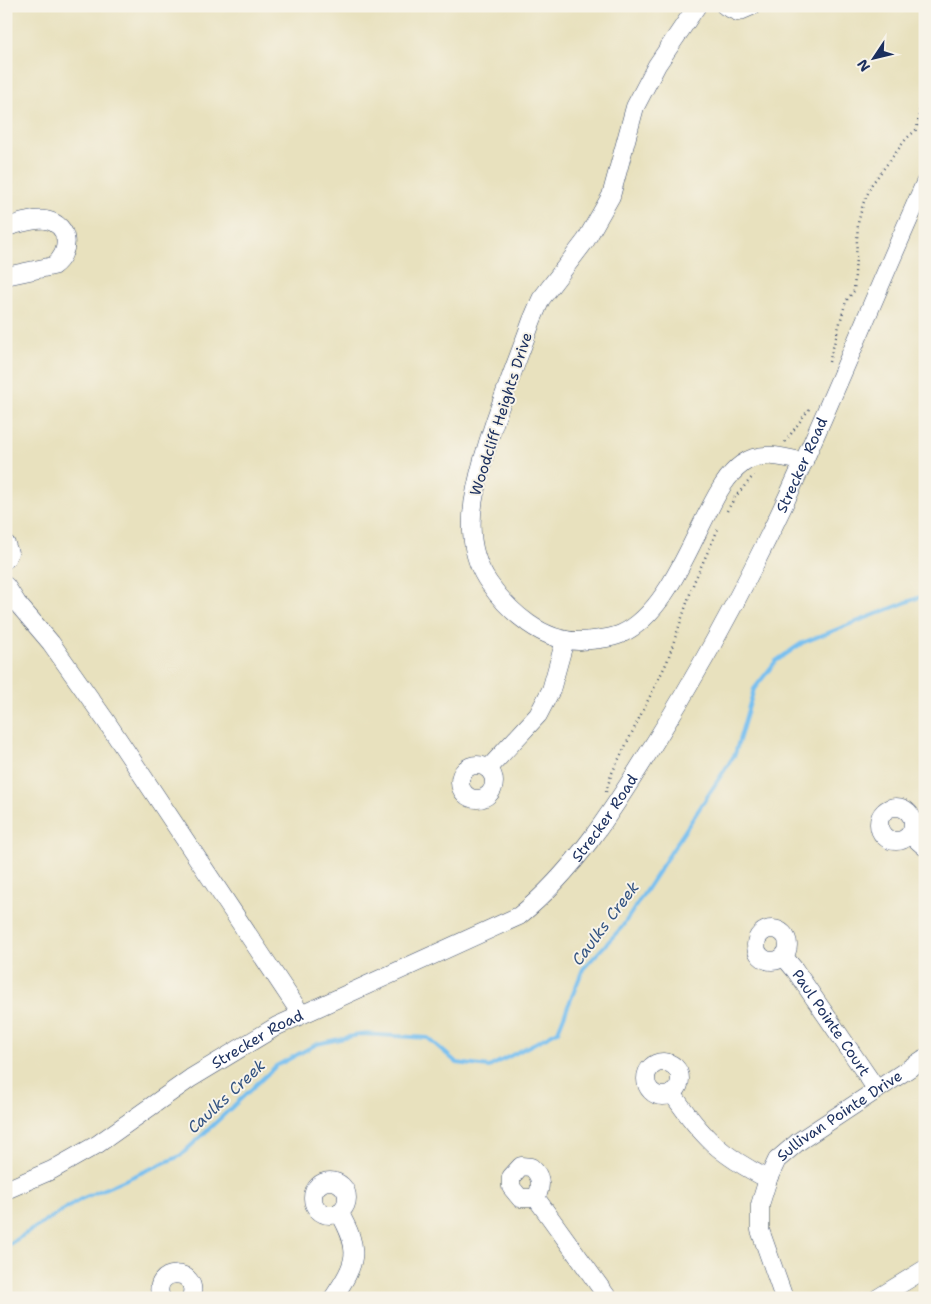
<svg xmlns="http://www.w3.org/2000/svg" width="931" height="1304" font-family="'Shantell Sans',sans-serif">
  <rect width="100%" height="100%" fill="#f7f3e8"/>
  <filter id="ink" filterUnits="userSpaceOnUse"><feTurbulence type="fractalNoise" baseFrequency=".02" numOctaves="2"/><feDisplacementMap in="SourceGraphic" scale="10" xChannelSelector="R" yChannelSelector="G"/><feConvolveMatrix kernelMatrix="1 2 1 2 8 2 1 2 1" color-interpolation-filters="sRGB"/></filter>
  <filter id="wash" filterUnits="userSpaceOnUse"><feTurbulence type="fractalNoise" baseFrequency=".0096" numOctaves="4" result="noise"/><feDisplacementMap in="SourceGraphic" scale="20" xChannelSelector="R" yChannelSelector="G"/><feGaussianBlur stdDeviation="1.12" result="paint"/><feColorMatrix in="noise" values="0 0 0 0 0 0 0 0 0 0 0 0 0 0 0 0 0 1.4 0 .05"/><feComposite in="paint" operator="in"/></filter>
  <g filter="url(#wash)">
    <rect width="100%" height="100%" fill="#e8e1be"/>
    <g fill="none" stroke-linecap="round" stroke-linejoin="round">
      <!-- stream -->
      <path stroke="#78c0f0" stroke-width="4" d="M6,1246L81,1199L180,1156L276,1066L317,1044L362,1034L428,1038L457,1063L489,1067L558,1031L583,969L622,927L735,754L754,689L776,661L802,643L925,595"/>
    </g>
  </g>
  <g filter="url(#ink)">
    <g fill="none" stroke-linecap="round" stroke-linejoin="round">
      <defs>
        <g id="minor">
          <path d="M697,6L657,65L635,107L611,196L586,240L541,299L532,320C513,373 487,434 476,488C469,519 469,555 489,583C509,612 543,642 580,641C594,640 609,639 621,634C664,615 688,549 709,510C717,494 727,475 742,464C760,450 784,457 804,462"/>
          <path d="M725,6L738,12L752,6"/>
          <path d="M6,227C18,224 34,218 46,220C71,225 71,253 53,266L6,276"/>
          <path d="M6,544L9,553L6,559"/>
          <path d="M6,586L17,603L51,643L106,721L301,1014"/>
          <circle cx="477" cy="782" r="17"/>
          <path d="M488,769L538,715L551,690L565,640"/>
          <circle cx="896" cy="824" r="17"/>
          <path d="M910,834L925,847"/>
          <circle cx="772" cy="945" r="16"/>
          <path id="s1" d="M784,957L795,970L877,1090"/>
          <circle cx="663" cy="1079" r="17"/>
          <path d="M672,1093C702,1137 720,1155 768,1179"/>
          <path d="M521,1166L531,1167C542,1176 542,1186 536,1198H520L511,1187V1177Z"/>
          <circle cx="330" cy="1198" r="17"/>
          <path id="s2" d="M6,1190L52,1170L98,1144L191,1078L277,1026L519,916C575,871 614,808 652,747C709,656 759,561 803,463C845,370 883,276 925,183"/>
          <path d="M536,1198L608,1298"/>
          <path d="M161,1298C150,1267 201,1266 191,1298"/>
          <path d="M333,1298C357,1262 361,1251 339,1212"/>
          <path id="s3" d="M784,1298L760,1230V1205L768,1179L777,1160L798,1142L925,1058"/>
          <path d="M878,1298L925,1269"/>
        </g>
      </defs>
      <!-- minor casing -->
      <use href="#minor" stroke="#3a4a6c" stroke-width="19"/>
      <!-- path -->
      <path stroke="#3a4a6c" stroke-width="2.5" stroke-dasharray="1 4" stroke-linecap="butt" d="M829,362L846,301L854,291L858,223L863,204L872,184L906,139L917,129L925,74
        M785,442L809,409
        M727,511L735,497L754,475
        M606,792L611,775L667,662L694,582L719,527"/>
      <!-- minor -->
      <use href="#minor" stroke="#fff" stroke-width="18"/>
    </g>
  </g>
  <g text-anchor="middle" stroke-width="4" stroke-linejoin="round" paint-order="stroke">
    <!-- street labels -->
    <g font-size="15" fill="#1b2f5e" stroke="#f7f3e8">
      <text transform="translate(501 414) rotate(-72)" y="5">Woodcliff Heights Drive</text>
      <text dy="5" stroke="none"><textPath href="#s2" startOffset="1119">Strecker Road</textPath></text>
      <text dy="5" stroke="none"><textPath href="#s2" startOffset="714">Strecker Road</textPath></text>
      <text dy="5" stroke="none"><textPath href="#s1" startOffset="81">Paul Pointe Court</textPath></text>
      <text dy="5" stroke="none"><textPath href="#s2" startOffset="294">Strecker Road</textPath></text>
      <text dy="5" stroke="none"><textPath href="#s3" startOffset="222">Sullivan Pointe Drive</textPath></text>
    </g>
    <!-- water labels -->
    <g font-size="16" font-style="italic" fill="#325382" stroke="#f7f3e8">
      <text transform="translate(605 923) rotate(-53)" y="6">Caulks Creek</text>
      <text transform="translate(226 1096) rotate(-43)" y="6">Caulks Creek</text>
    </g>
  </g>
  <!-- margin -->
  <rect width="931" height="1304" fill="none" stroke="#f7f3e8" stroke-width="25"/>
  <!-- north arrow -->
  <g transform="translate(874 58) rotate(235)" stroke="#f7f3e8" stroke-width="4" paint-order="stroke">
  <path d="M0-4L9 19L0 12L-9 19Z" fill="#1b2f5e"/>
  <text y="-8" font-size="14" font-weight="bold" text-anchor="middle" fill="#1b2f5e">N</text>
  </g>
</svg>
